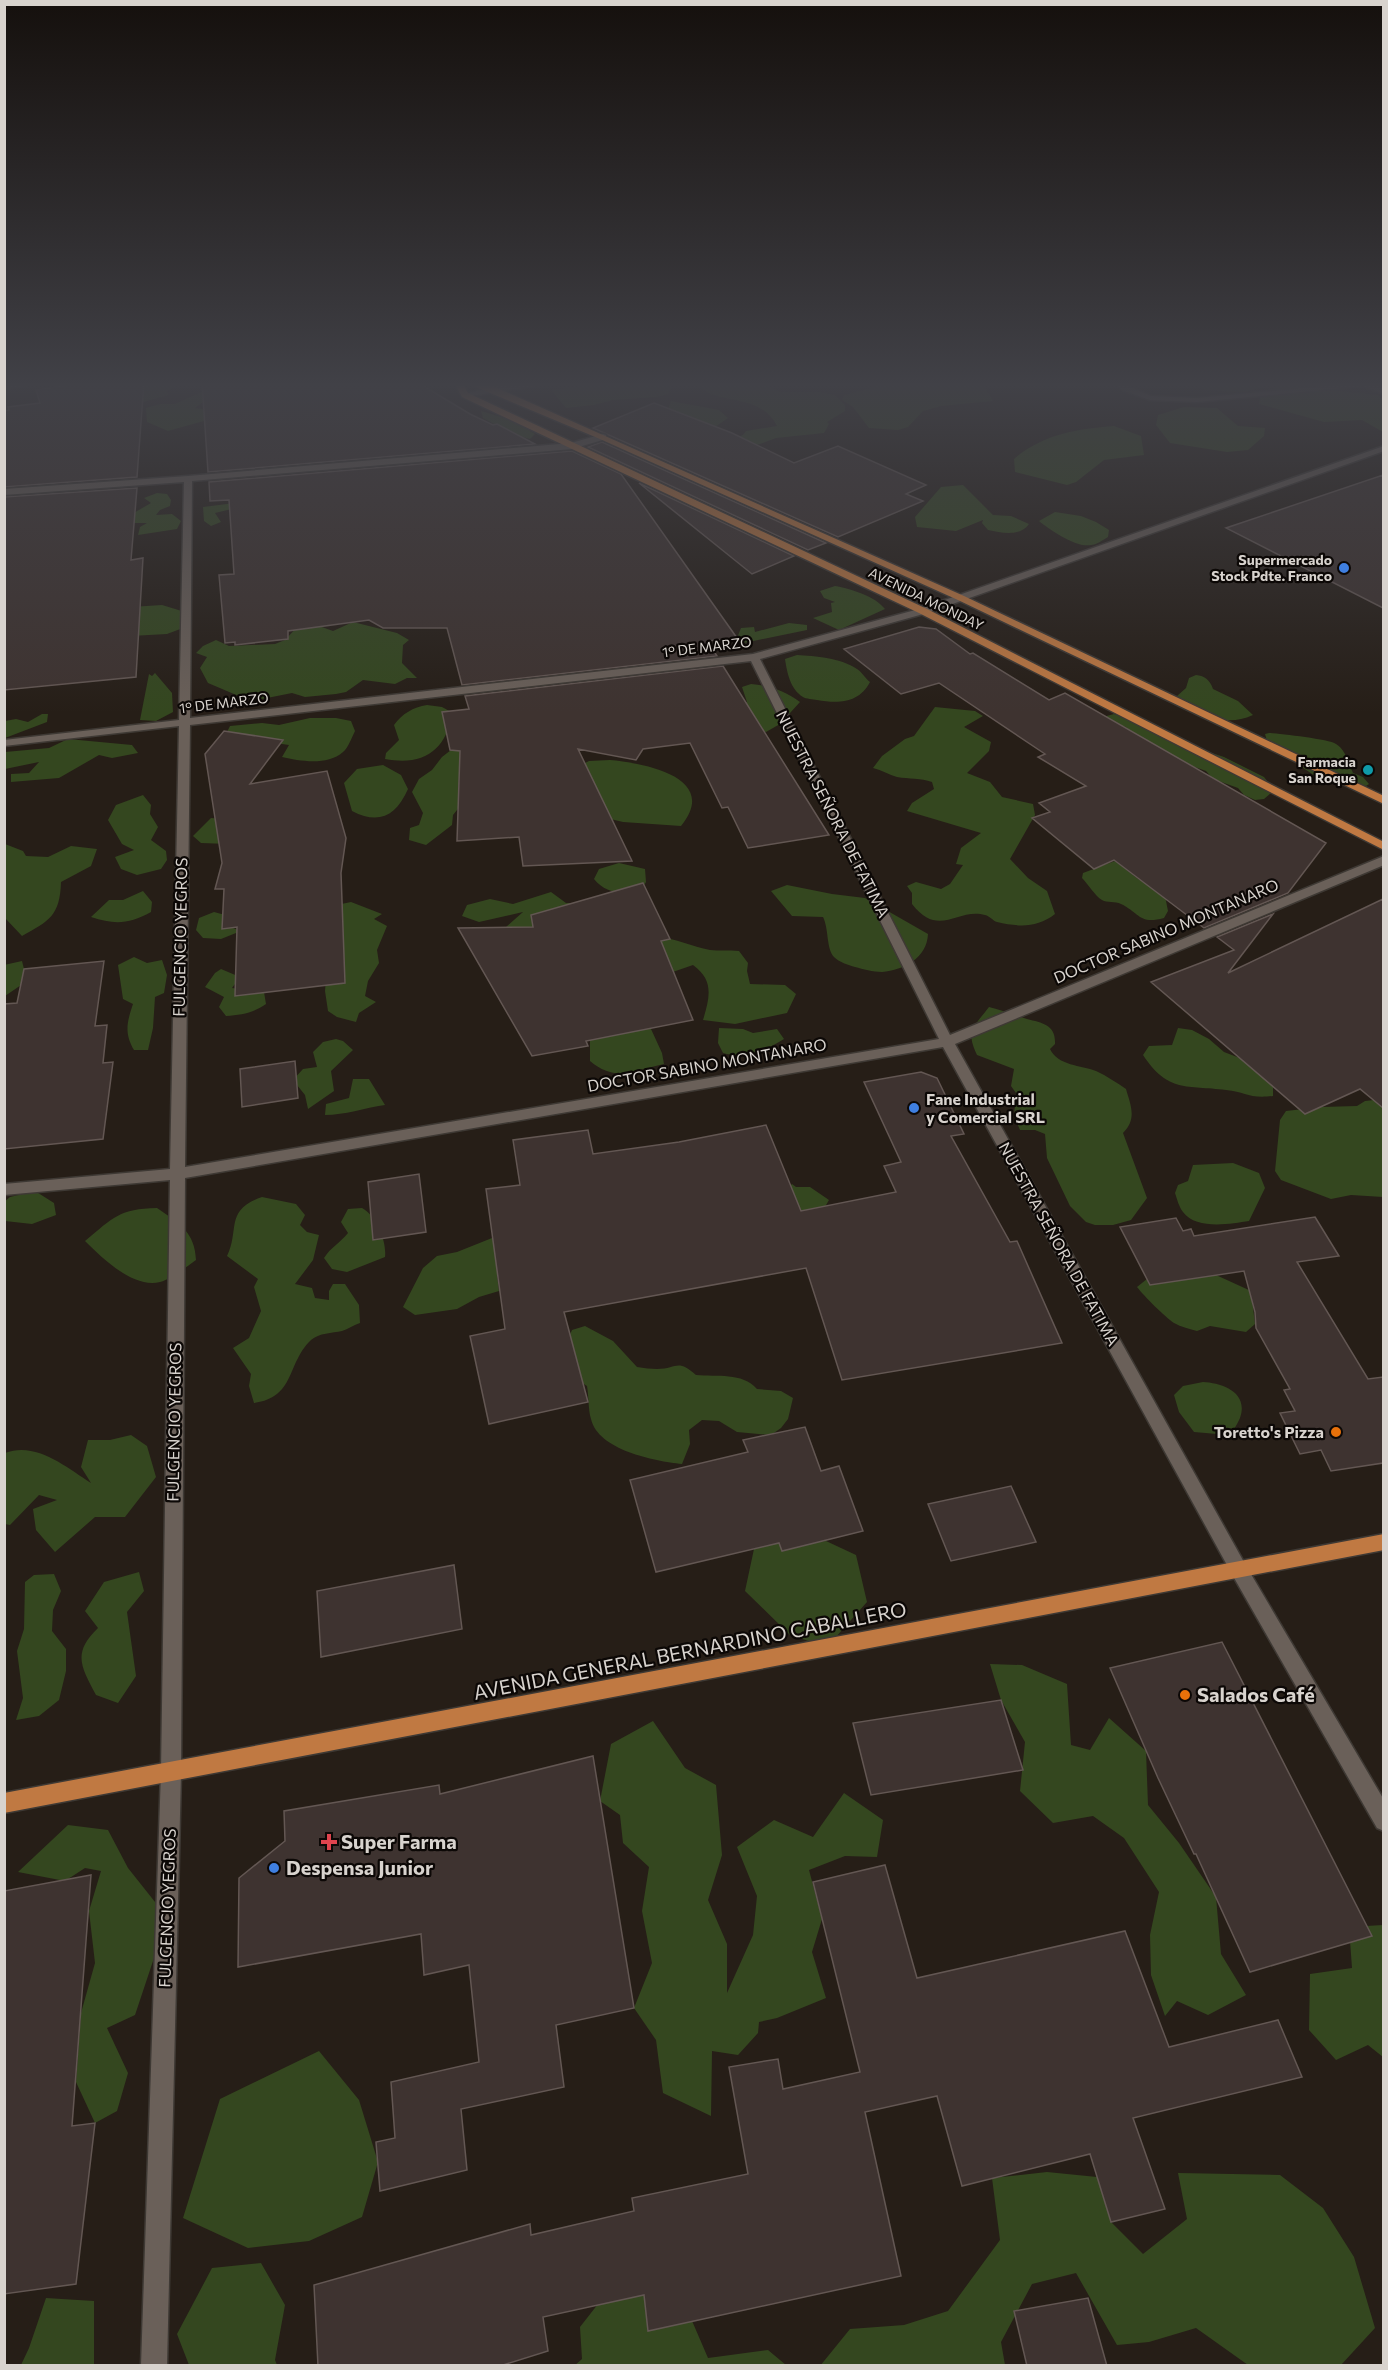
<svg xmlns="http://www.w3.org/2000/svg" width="1388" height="2370" font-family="Commissioner,sans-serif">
  <rect width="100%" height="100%" fill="#261e17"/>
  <!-- green -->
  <path fill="#34471f" d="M115,382H182L167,391L169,395L143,402L109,386Z
    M610,382H664L673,385L668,394L657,397L613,400L594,405L566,408L551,390Z
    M696,382H745L767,385L780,392H820L835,395L845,405V411L827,422L829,424L824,433L776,438L752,447L728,441L743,435L746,431L777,426C759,390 710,407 696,382Z
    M863,382H936C950,385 967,382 982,382L993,401L941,406L923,411L908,427L898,430L869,428L853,407L842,400L844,395L875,387Z
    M1198,382H1262L1265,386L1242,393L1201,389L1197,383Z
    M1309,382L1339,391L1378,395L1383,400V432L1362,420L1324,422L1259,404L1260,397L1281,384Z
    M210,388L217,402H203L195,408L208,410L211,419L168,431L147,422L146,408L160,404H175Z
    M671,401L719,410L728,418L715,427L667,412Z
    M1184,407L1217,408L1238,426L1265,428L1264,436L1248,450L1227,452L1170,443L1156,425L1158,415Z
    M481,411L512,420L535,434L530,439C515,436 498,426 483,418Z
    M1114,426L1141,436L1144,455L1104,460L1076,482L1067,485L1015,472L1014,459C1043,434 1077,429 1114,426Z
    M963,485L993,515L1011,516L1029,524C1020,537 1002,533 988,530L982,523L983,520L956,531L917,527L915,517L941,487Z
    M157,493L167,494L171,500L170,506L160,510L156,515L172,514L181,521L177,529L138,535L140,527L147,523H132V514L151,503L144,498Z
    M235,503L240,507L215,513L221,522L211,526L204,521L203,507Z
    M1055,512L1081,516L1096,522L1109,530L1108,537C1103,540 1096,545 1091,545C1076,548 1050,530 1039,521Z
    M835,586C851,589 875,596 885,609L839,630L813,618L832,612L831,603L835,602L824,598L820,591Z
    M162,605L185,612L183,628L167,634L131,636V607Z
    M353,622L397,633L409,640L403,645L402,663L417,678H407L395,684L363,680L346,692L336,694L305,697L292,693L257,700L241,697L208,683L200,668L207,657L196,653L203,646L216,640L229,646L275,644L285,640L299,625L319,626L333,631Z
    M789,623L807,625V630L744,643L737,638L741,628L754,627L755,632Z
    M797,655C815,656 841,658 857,669C862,672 865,678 870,682C859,703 839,704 817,700C813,699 806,699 803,697C790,689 787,672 785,659Z
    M155,673L172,693L173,712L156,721L140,720L149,674L152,676Z
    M1196,675C1205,676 1210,680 1213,689L1238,701L1253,715C1222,729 1202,713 1177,696L1186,688L1189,678Z
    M751,684C769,685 786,692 800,702L780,724L766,732L750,730L733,710L747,702L742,687Z
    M427,705L442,707L453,713C445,751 424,766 385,759L386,753L399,740L394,725C402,714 413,707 427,705Z
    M935,707L975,711L983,716L964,727L991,742L989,751L967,773L990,782L1002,797L1033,804L1035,815L1010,859L1028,878L1047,891L1055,914C1037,928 1019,927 997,922C993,921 990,916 985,915C958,907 939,939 912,904V893L907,886L916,882L941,889L950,884L963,865L956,864L961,848L981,833L907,811L912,803L934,789L932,782C921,778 909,779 897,777C889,775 882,770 873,768L882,756L905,739L914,736Z
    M42,714H48L47,722L5,738V721L16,719L28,722Z
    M1114,714L1173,733L1203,750L1224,757L1264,777L1272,787L1271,793L1264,799L1255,800L1244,795L1238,788L1213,779L1206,771L1189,765L1129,731L1126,727L1116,725L1103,717Z
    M310,718H336L351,721L355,731C352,737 348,748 343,752C327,766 300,761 282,757L289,745L225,736L230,726L262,723L279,725Z
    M1269,733C1280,734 1329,739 1336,744C1346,750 1349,764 1353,773L1363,777L1369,784L1366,786L1356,784L1342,777L1318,778L1268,744L1265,734Z
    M68,739L132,745L138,753L112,758L99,755L59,778L11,782V774L29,773L39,762L5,769V752L49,748Z
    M460,743L464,776L458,787L465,800L453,815L452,825L426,845L409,840L410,828L419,825L423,813L412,792L419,779L432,770L442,757Z
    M610,760C643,763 721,777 681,826L623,822L602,817L577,767L589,761Z
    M383,765L401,775L408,789C396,816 379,825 352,811L344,783L357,769Z
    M143,795L151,805L150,814L158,827L151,840L166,851L167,860L161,869L137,875L121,869L115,857L134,850L122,844L108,820L116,805Z
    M211,818L237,820L228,844L201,843L193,836Z
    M5,844L23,851L26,856L48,857L71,846L97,849L91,866L61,882C60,916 49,921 22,936L5,918Z
    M1115,861L1138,879L1158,886L1165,896L1168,911L1164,918C1139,925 1140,913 1121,904C1115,901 1107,903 1102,900C1095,896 1088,884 1082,878L1083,873Z
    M619,863L645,869L646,882L641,890C624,895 606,894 594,879L599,869Z
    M787,885L832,894L865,898L928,934C927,958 904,970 882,972C873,972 863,969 855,967C848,965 839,962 834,957C826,948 829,929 823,917L792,916L771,891Z
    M143,891L152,902L151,912C129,924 115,925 91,917L109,900H123Z
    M551,892L566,903H585L555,935L506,927L523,912L479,922L462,916L467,905L490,899L513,904Z
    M351,902L382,914L374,919L387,926L377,950L379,963L368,981L365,996L376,1002L359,1013L356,1022L337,1017L328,1011L325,991L332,906Z
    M214,912L229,916L233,928L251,935L243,943L236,933L221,939L203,938L196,930L199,918Z
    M657,937C676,938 692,947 710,950C719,951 729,950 739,951L748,963L747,971L750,984L785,985L796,994L787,1013L735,1024L703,1020C710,997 714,980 693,965L667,974Z
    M134,957L147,963L162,960L167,975L164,993L155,997L153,1028L148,1050H134C124,1033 127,1022 133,1004L123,999L118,965Z
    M22,961L27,981L5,996L4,965Z
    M221,969L240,977L232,988L264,992L266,1004C253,1013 241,1015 226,1016L219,1007L224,997L205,987L215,973Z
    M989,1007C1002,1010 1014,1015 1027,1019C1043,1023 1056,1025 1055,1044L1050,1049C1058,1066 1081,1065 1096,1071C1107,1076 1117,1083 1126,1089C1131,1106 1137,1119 1123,1133L1147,1198L1131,1220L1113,1225H1095L1086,1222L1070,1206L1047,1158L1045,1134L1035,1130H1020L1014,1116L1016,1093L1011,1086L1014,1069L977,1055C965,1030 974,1027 989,1007Z
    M652,1023L651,1029L662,1053L664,1064C634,1070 616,1083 590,1061V1037Z
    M719,1028L743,1029L753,1033L777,1029L784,1039C765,1051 745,1059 723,1053L718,1043Z
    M1178,1028L1192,1030L1209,1039L1224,1052L1250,1062L1273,1081V1096C1249,1099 1246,1092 1226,1090C1187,1085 1168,1093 1143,1055L1149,1046L1172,1045Z
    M336,1039L343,1041L353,1050L331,1071L334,1091L308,1109L305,1095L293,1080L303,1069L317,1067L313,1052L323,1042Z
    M353,1079H369L385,1105C364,1108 345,1115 325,1115L326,1104L349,1098Z
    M1374,1100L1383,1108V1197L1351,1195L1331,1199L1281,1180L1275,1171L1280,1120L1286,1111L1321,1107L1357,1106L1365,1101Z
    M1233,1163L1259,1173L1265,1188L1249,1221C1230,1224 1196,1230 1183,1212C1179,1207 1177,1199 1175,1193L1178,1185L1188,1181L1193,1165Z
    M792,1184L796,1187H810L829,1200L822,1212L799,1223L784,1191Z
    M35,1191L54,1203L56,1215L32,1224L5,1221L4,1202L10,1197Z
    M262,1197L296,1204L305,1215L300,1225L307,1232L319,1235L313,1260L295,1284L312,1288L315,1298L329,1300V1291L333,1284H345L359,1305L360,1323C354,1325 348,1329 342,1331C332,1333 319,1333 311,1340C286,1364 296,1397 254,1403L249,1386L251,1374L233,1348L249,1338L261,1311L254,1287L258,1279L227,1256C240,1230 224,1210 262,1197Z
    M157,1208C179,1223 195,1232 196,1260C186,1267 172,1279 160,1282C134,1289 102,1258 85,1241C114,1217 119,1209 157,1208Z
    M362,1208C376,1215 387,1241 385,1257L347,1272L332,1269L324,1258C331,1247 340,1243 348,1233L341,1222L348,1209Z
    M492,1238L500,1246L497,1275L499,1291L479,1297L457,1309L415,1315L403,1307L423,1268L437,1256L457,1252Z
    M1216,1275L1251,1291L1255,1324L1246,1332L1210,1326L1197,1331C1190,1329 1181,1327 1174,1323C1165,1317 1144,1296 1137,1287L1147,1279Z
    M585,1326L613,1341L637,1367C644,1368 651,1369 657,1369C677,1369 677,1358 696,1375C717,1377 742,1372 757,1389L781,1391L793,1398L788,1419L781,1428L771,1435L737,1432L719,1421L702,1420L689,1430L690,1444L682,1464C654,1461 598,1450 591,1419C588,1409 589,1397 587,1386L576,1379L568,1339L572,1330Z
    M1203,1382C1222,1383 1249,1392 1240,1418C1237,1425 1232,1432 1229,1439L1217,1434L1194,1432L1179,1412L1174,1395L1183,1386Z
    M131,1435L147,1446L156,1477L125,1517H95L55,1552L36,1530L33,1509L57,1500L39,1495L10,1525L5,1524V1453C36,1441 66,1467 91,1483L81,1467L88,1440H110Z
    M826,1541L856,1555L867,1602L827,1647L790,1635L745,1591L754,1549L772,1542L800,1544Z
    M139,1572L144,1591L127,1612L136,1676L118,1703L96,1695C81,1667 72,1653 98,1628L85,1611L104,1582Z
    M54,1574L61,1591L53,1610L52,1631L66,1649V1671L59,1700L39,1716L16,1720L23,1698L17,1651L24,1629L25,1582L34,1575Z
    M990,1664L1022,1665L1067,1684L1071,1745L1090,1750L1109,1718L1146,1751L1148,1805L1179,1843L1216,1897L1221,1954L1246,1995L1208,2015L1177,2001L1165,2016L1151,1975L1150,1935L1159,1892L1124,1838L1093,1816L1053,1823L1020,1791L1025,1742L1001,1700Z
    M653,1721L685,1768L716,1785L722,1855L708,1900L727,1944V1993L753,1935L757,1896L737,1847L774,1820L813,1837L844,1793L883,1820L877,1857L845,1856L809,1870L822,1919L812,1952L826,1998L777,2018L759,2022L758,2033L738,2055L712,2051L711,2116L663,2093L656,2040L634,2008L652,1963L642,1911L649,1867L623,1843L620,1815L600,1801L611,1744Z
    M68,1825L108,1830L128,1868L159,1907L154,1958L135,2015L107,2028L128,2073L117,2111L95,2123L76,2082L81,2013L95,1963L89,1911L101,1871L85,1868L65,1881L18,1872Z
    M1383,1925V2057L1368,2045L1336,2060L1309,2030L1310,1974L1352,1968L1349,1927Z
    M319,2051L359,2100L378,2162L362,2217L309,2241L248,2248L183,2218L220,2099Z
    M1047,2172L1097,2177L1111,2222L1143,2254L1187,2219L1178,2173L1280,2175L1323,2208L1354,2257L1375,2328L1341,2365H1248L1196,2328L1149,2342L1117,2345L1076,2273L1032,2284L1001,2342L1005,2365L820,2366L850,2329L904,2325L948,2311L1000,2240L992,2178Z
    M261,2263L285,2305L275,2360L277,2365H189L177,2334L212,2268Z
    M627,2267L677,2286L708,2358L768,2350L786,2365L574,2366L582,2359L580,2327Z
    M46,2298L94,2301V2365H21L29,2348Z"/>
  <!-- building -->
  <path fill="#3e3330" stroke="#635753" stroke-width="1.5" d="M88,382H144L137,477L4,487V411L9,410L8,407L40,403L36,390Z
    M202,382H417L470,414L493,425L497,424L535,444L208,472Z
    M654,403L732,433L794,463L838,446L926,485L906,494L923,501L838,537L593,428Z
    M602,442L826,543L808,550L588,447Z
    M572,451L621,474L737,638L707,641L717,656L462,685L447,628H383L369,620L288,631V639L235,645V642L225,643L219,575L234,574L229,500L210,501L209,482Z
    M1383,475V608L1226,528Z
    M639,483L794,556L752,574Z
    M137,488L131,560L143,558L136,677L4,690V497Z
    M919,627L936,629L970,654L973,653L1049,700L1065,693L1326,843L1288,893L1204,928L1114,860L1094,869L1032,818L1050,812L1039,803L1086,786L1038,757L1045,754L939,683L901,694L844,649Z
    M723,666L829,835L748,848L728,807L722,808L690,743L643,749L636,760L578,749L632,861L523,866L519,837L457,841L460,751L450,750L442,712L469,709L465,696Z
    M224,731L283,740L250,784L327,771L346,838L341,873L345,983L235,996L237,927L222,929L224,889H215L222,863L205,754Z
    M643,883L670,939L661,941L693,1020L586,1041L588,1046L532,1056L458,928L533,927L531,915Z
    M1383,899V1108L1360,1089L1305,1114L1151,982L1234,950L1217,937L1273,914L1228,973Z
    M104,961L95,1026L107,1025L103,1063L113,1062L103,1139L4,1149V1004L17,1003L24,969Z
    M295,1061L298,1098L242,1107L240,1069Z
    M921,1072L937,1078L964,1134L951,1136L1010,1242L1017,1241L1062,1343L842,1380L806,1268L564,1312L588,1402L489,1424L470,1336L505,1329L486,1189L520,1185L513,1140L588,1130L593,1154L679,1142L766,1125L801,1211L896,1192L884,1166L901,1162L864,1082Z
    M419,1174L426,1232L373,1240L368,1182Z
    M1315,1217L1339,1256L1297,1262L1368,1379L1383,1377V1463L1331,1471L1321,1450L1300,1454L1280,1413L1295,1411L1284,1390L1290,1389L1256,1328L1255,1312L1244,1271L1150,1285L1120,1227L1176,1218L1183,1231L1191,1229L1194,1236Z
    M805,1427L821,1471L839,1466L863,1531L782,1551L779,1543L656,1572L630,1480L748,1452L743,1440Z
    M1011,1486L1036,1542L951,1561L928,1504Z
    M454,1565L462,1629L321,1657L317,1591Z
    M1222,1642L1372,1936L1250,1972L1196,1854H1194L1158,1778L1110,1668Z
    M1001,1700L1023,1770L871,1795L853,1723Z
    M593,1756L634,2008L556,2025L564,2087L461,2109L467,2170L380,2191L376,2142L395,2138L391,2082L479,2062L469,1965L424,1975L421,1934L238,1967L239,1878L285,1841L284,1811L439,1785L440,1794Z
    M885,1865L917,1978L1125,1931L1169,2047L1278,2020L1302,2077L1133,2118L1165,2209L1111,2222L1090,2154L962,2186L937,2096L865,2112L901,2276L648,2331L644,2295L543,2317L548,2351L500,2366H318L314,2285L530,2224L531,2235L634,2211L632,2198L748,2174L729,2067L778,2059L783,2089L860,2072L813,1882Z
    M91,1875L72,2126L95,2123L76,2284L4,2294V1891Z
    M1088,2298L1107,2366H1027L1014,2311Z"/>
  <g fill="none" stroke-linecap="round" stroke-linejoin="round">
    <defs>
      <path id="minor" d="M29,382H49L4,389V385Z
        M537,382H559L465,397L461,395L492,387Z
        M1114,382H1122L1128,386L1151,396L1197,398L1368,382L1384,389V394L1363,386L1197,402L1150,400L1122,390Z
        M603,434L606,435V439L572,449L192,481L190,718L753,654L919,609L1384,446V451L927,613L760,659L950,1035L1384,856V865L955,1044L1245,1564L1384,1800V1831L1377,1828L1233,1576L943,1047L185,1178L181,1772L167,2366H141L161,1772L170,1180L4,1195V1184L170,1169L179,726L4,746V740L179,720L184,482L4,495V489L188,476L571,443ZM751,661L939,1039L185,1167L190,725Z"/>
      <path id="major" d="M454,382H462L468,393L927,609L1384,842V850L919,613L462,397Z
        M464,382H475L495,387L964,596L1384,796V804L958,600L600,439Z
        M1384,1534V1550L4,1813V1793Z"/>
    </defs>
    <!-- minor casing -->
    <use href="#minor" stroke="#3e3934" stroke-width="3"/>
    <!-- major casing -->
    <use href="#major" stroke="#3e3934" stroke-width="3"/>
    <!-- minor -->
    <use href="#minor" fill="#6a6059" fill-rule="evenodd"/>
    <!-- major -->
    <use href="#major" fill="#c07942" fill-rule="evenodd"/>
  </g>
  <!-- sky -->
  <linearGradient id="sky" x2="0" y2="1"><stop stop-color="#15100d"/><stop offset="0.54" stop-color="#414147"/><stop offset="1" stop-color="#414147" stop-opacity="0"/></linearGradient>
  <rect width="1388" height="713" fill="url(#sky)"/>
  <!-- markers -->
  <g fill="#3f7fe0" stroke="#0c0806" stroke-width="2">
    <circle cx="1344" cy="568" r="6"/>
    <circle cx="914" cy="1108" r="6"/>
    <circle cx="274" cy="1868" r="6"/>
  </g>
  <circle fill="#0f9aa8" stroke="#0c0806" stroke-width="2" cx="1368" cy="770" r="6"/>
  <g fill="#e8710a" stroke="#0c0806" stroke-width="2">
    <circle cx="1336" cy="1432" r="6"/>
    <circle cx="1185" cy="1695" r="6"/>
  </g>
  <path fill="#e0444e" stroke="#0c0806" stroke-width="2" d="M326 1833h6v6h6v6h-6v6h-6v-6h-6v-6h6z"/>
  <g text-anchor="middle" stroke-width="4.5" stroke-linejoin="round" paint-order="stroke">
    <!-- far-poi labels -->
    <g font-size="14" font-weight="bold" fill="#d8d3ce" stroke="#0c0806" text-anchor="end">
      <text x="1332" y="565">Supermercado<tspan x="1332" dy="16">Stock Pdte. Franco</tspan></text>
      <text x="1356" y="767">Farmacia<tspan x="1356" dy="16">San Roque</tspan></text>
    </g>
    <!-- far-street labels -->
    <g font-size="14" fill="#d8d3ce" stroke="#0c0806">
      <text transform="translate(926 599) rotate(26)" y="5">AVENIDA MONDAY</text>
      <text transform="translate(707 647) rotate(-7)" y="5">1° DE MARZO</text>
      <text transform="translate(224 703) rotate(-7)" y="5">1° DE MARZO</text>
    </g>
    <!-- street labels -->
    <g font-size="16" fill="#d8d3ce" stroke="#0c0806">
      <text transform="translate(833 814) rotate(63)" y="6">NUESTRA SEÑORA DE FATIMA</text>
      <text transform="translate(1166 931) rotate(-23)" y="6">DOCTOR SABINO MONTANARO</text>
      <text transform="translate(180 937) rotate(-89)" y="6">FULGENCIO YEGROS</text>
      <text transform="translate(707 1065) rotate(-10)" y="6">DOCTOR SABINO MONTANARO</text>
      <text transform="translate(1059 1244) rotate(61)" y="6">NUESTRA SEÑORA DE FATIMA</text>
      <text transform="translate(174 1422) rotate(-89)" y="6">FULGENCIO YEGROS</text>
      <text transform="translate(167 1908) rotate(-88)" y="6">FULGENCIO YEGROS</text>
    </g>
    <!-- poi labels -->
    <g font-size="16" font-weight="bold" fill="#d8d3ce" stroke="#0c0806" text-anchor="start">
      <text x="926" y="1105">Fane Industrial<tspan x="926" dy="18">y Comercial SRL</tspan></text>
      <text x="1324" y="1438" text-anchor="end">Toretto's Pizza</text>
    </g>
    <!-- near-street labels -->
    <g font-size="20" fill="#d8d3ce" stroke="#0c0806">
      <text transform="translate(690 1651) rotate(-11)" y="7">AVENIDA GENERAL BERNARDINO CABALLERO</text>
    </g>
    <!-- near-poi labels -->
    <g font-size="20" font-weight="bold" fill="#d8d3ce" stroke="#0c0806" text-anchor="start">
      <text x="1197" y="1702">Salados Café</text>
      <text x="341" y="1849">Super Farma</text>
      <text x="286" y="1875">Despensa Junior</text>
    </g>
  </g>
  <!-- border -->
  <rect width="1388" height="2370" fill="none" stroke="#d8d3ce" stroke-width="12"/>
</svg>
